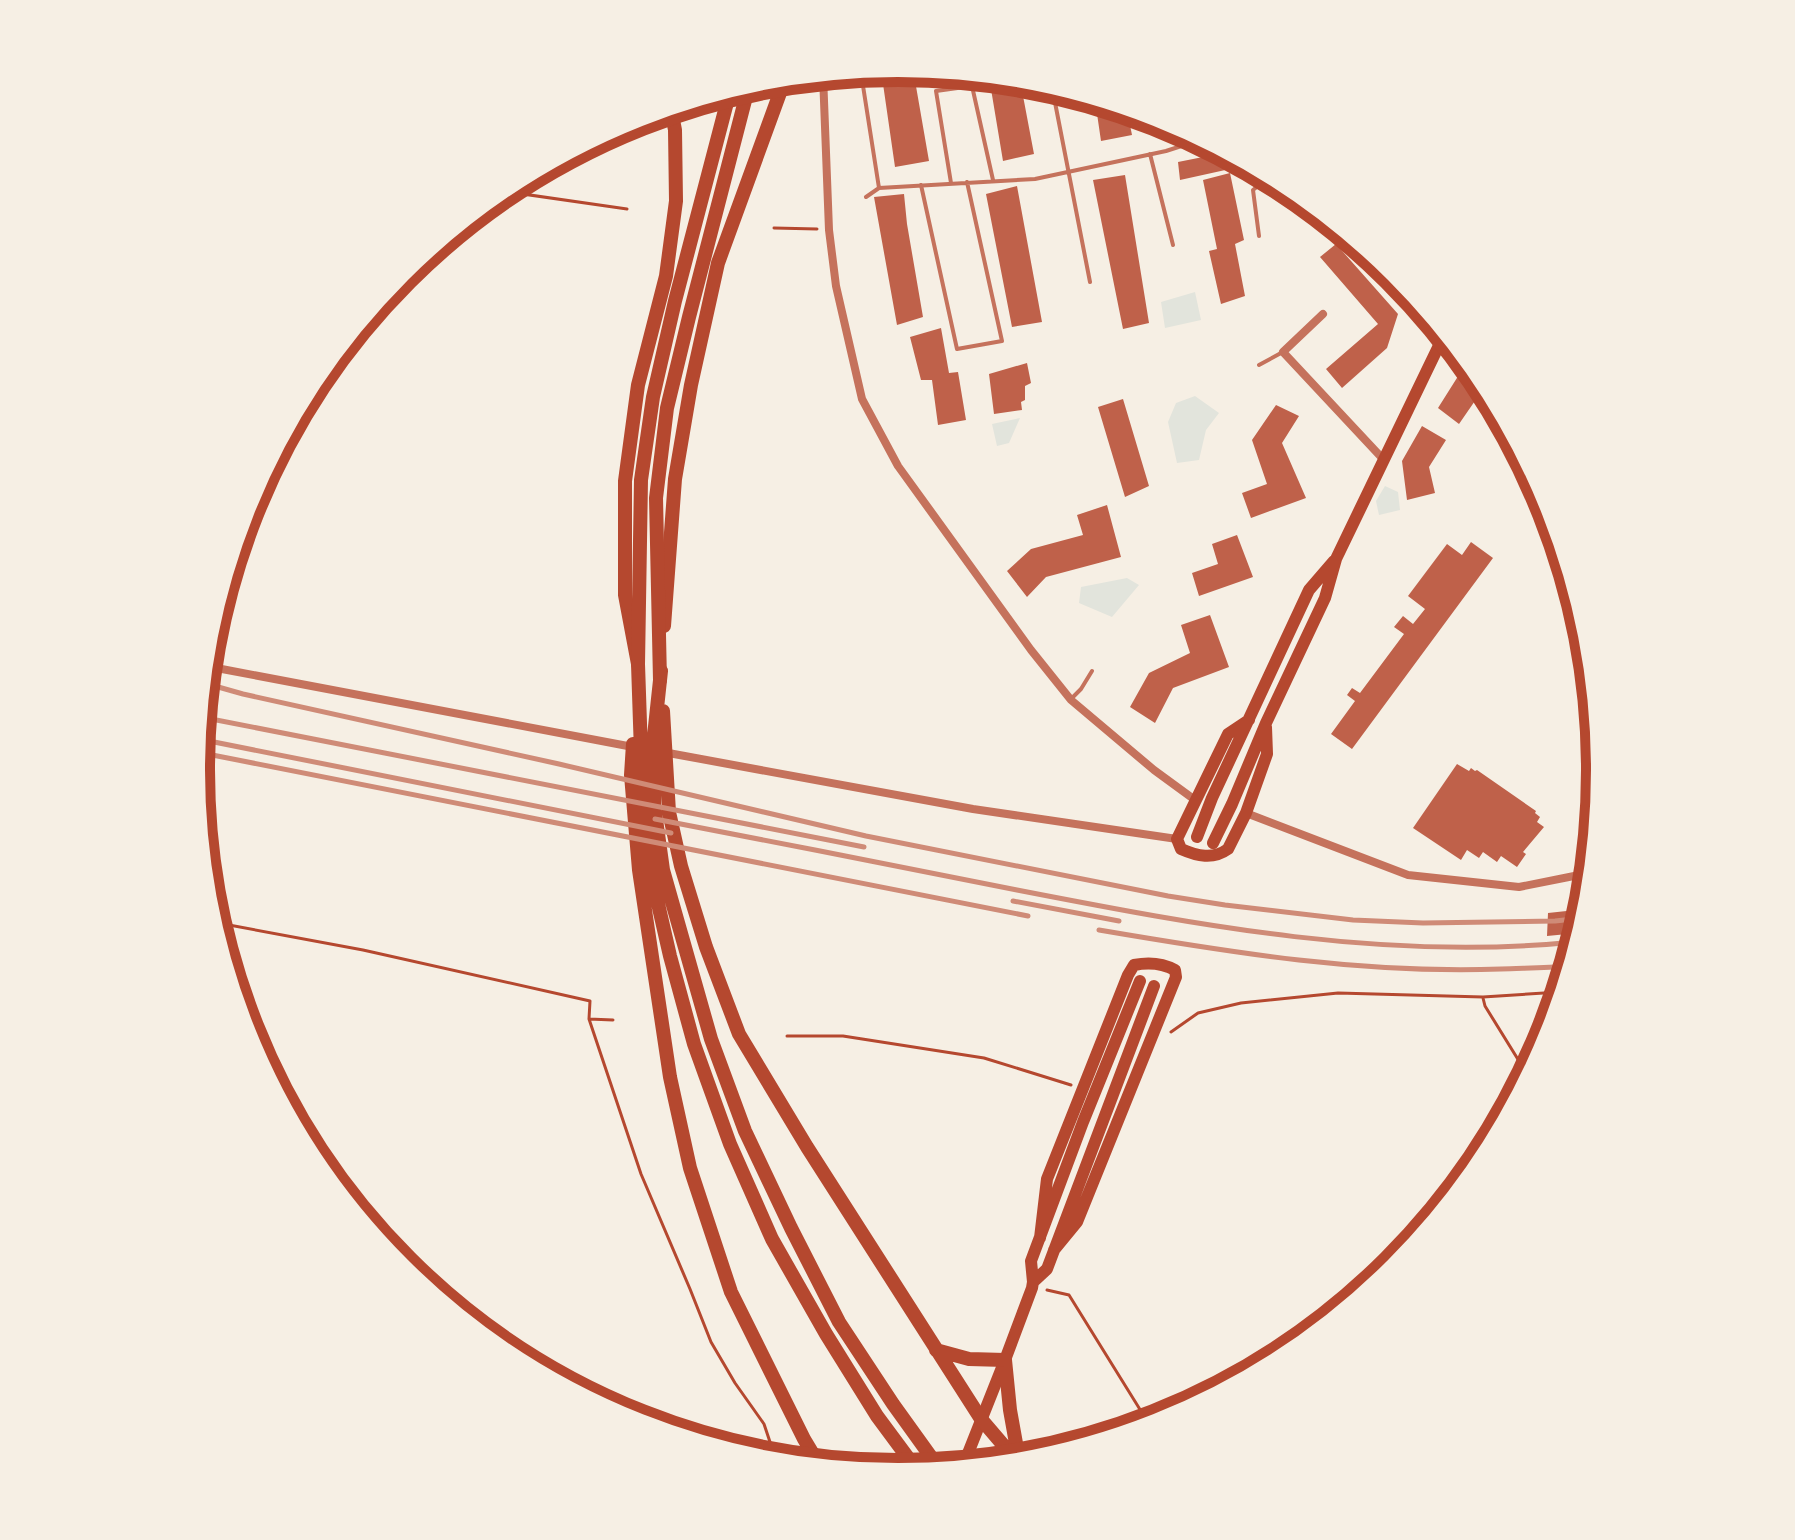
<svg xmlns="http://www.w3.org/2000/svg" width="1795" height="1540" font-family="'Open Sans',sans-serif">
  <rect width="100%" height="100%" fill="#f6efe4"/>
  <!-- green -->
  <path fill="#e2e4dc" d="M1195,292L1201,320L1165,328L1161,302Z
    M1195,396L1219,413L1206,430L1199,460L1177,463L1168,422L1176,403Z
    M1020,418L1009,443L997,446L992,424Z
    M1385,486L1398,492L1400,510L1379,515L1376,501Z
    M1127,578L1139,585L1112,617L1079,603L1081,587Z"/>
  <!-- building -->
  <path fill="#bf614a" d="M898,68L913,69L929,161L895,167L881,70Z
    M989,77L1020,80L1034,154L1003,161Z
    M1095,100L1127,110L1132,135L1101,141Z
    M1218,149L1248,165L1180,180L1178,162L1208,156V152Z
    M1230,173L1244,240L1235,244L1245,296L1221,304L1209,251L1217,249L1203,180Z
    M1125,175L1149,323L1123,329L1093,180Z
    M1017,186L1042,322L1012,327L986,194Z
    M904,194L907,224L923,317L897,325L874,197Z
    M1336,244L1398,314L1387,348L1342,388L1326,369L1378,324L1320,257Z
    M941,328L949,373L958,372L966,420L938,425L932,380H921L910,337Z
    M1467,362L1481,380L1496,407L1479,395L1459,424L1438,408Z
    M1027,363L1031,383L1025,386V400L1021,402L1022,410L994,414L989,374Z
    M1123,399L1149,486L1125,497L1098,407Z
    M1276,405L1299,416L1282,443L1306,498L1251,518L1242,493L1267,484L1252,440Z
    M1422,426L1446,440L1429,467L1435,493L1407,500L1402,461Z
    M1107,505L1121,557L1046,577L1027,597L1007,571L1031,549L1083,535L1077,515Z
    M1237,535L1253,577L1199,596L1192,573L1218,564L1212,544Z
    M1471,542L1493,558L1352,749L1331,734L1355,701L1347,695L1352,688L1360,693L1404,634L1394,627L1403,616L1413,624L1425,609L1408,596L1447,544L1462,555Z
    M1210,615L1229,667L1173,688L1155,723L1130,707L1149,673L1190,653L1181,625Z
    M1457,764L1469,771L1471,768L1475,771L1477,770L1536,811L1535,813L1540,817L1537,822L1544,827L1523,852L1526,854L1517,867L1501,856L1497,862L1483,852L1479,858L1467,850L1461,860L1413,828Z
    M1585,909L1578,933L1547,936L1548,913Z"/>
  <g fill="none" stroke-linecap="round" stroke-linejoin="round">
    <!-- path -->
    <path stroke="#b5482f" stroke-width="3" d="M502,191L627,209
      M774,228L817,229
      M213,922L363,950L590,1001L589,1019L641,1174L690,1289L711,1342L735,1383L764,1424L776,1460
      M1483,998L1485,1006L1527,1074
      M589,1019L613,1020
      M1171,1032L1198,1013L1241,1003L1338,993L1483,997L1560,992
      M787,1036H843L984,1058L1071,1085
      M1047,1290L1069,1295L1149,1424"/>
    <!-- service -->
    <path stroke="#c5725c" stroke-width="4" d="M861,73L879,188L866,197
      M1052,87L1090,282
      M1150,154L1173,245
      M951,183L936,91L972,86L993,180
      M921,185L957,349L1002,341L967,182
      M879,188L1035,179L1166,151L1200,140
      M1259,236L1253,190L1269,177
      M1259,365L1281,353
      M1072,698L1081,689L1092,671"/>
    <!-- minor -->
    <path stroke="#c5725c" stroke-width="8" d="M823,75L829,230L836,286L862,399L898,466L1031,650L1071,700L1154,770L1195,800
      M1323,314L1283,352L1383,459
      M206,666L633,747
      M663,752L973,809L1177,839
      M1246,813L1408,875L1519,887L1589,873"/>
    <!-- secondary -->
    <path stroke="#b5482f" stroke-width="12" d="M1249,720L1228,734L1177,839L1181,849C1197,856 1213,860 1228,849L1246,813L1267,754L1266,727
      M1197,837L1212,798L1309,590L1334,561
      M1213,843L1232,804L1266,723L1325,598L1336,559L1444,335
      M1040,1238L1047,1179L1128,975L1134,965C1149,962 1162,963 1175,970L1176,977L1077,1222L1054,1250
      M1033,1282L1047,1269L1154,986
      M963,1466L1005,1360L1032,1288L1033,1282L1031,1261L1083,1122L1140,981"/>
    <!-- primary -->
    <path stroke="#b5482f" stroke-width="14" d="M671,109L675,130L676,201L666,276L638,385L625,481V595L638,664L642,782L651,873L670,956L694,1044L730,1144L772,1239L826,1334L877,1416L917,1470
      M664,626L675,479L691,385L718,263L785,79
      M661,671L654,736V805L663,870L711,1039L745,1131L791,1228L839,1322L893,1404L939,1468
      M663,711L669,812L681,866L706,947L739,1034L807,1147L981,1419L1016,1460
      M633,744L631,775L639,870L670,1077L690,1168L731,1292L804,1439L819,1464
      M936,1350L969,1359L1005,1360L1010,1410L1019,1460"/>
    <!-- trunk -->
    <path stroke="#b5482f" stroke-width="14" d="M638,664L641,480L653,397L675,301L730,91
      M660,680L656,498L667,408L689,317L749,85"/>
    <!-- rail -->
    <path stroke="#cf8b77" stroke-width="5" d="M204,683L243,694L559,764L866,836L1168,896L1225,905L1353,920L1423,923L1555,921L1583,918
      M201,717L864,847
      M199,739L671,833
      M197,752L1028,916
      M655,819C776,842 896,866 1017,890C1202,926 1386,961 1575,942
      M1013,901L1119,921
      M1099,930C1234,953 1363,974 1501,969C1523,968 1546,968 1568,966"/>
  </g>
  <!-- crop -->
  <path d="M0 0H1795V1540H0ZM210 770a688 688 0 1 1 1376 0a688 688 0 1 1-1376 0Z" fill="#f6efe4" fill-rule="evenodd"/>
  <path fill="none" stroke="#b5482f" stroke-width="10" d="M210 770a688 688 0 1 1 1376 0a688 688 0 1 1-1376 0Z"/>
</svg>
